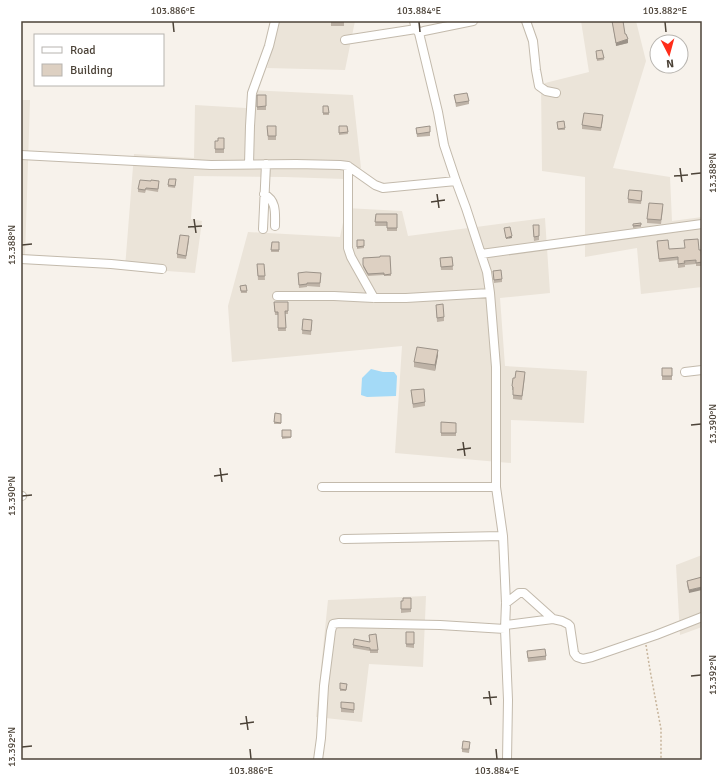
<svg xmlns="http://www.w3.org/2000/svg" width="723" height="781" font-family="Signika,sans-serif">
  <rect width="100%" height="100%" fill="#f7f2eb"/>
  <!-- residential -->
  <path fill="#ebe4d9" d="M280,21H355L345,70L267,68Z
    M581,21H636L646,61L613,168L670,177L672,221L702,217V287L641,294L637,248L585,257V177L542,171L541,84L589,72Z
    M248,90L353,95L361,168L344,179L285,177L194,176L191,219L202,221L195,273L125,268L134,154L194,158L195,105L246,108Z
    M21,100H30L25,257L21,256Z
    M346,208L402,211L408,236L545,218L550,293L500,298L505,366L587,371L584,423L511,420V463L395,453L402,346L232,362L228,306L248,232L340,237Z
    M702,555V627L680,635L676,565Z
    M426,596L423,667L369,664L362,722L316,717L328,600Z"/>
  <!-- water -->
  <path fill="#a4daf7" d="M371,369L383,372H394L397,376L396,396L367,397L361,395L362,378Z"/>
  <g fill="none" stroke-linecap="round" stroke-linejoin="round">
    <defs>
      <path id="minor" d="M414,21L416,29L419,33L438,112L444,145L456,181L466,208L481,254
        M526,21L533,41L536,70L539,86L546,91L556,93
        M419,33L424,31L473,21
        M345,40L416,29
        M21,155L211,165L296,164L340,165L348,166L375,185L383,188L456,181
        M249,164L250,126L252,93L269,46L275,21
        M348,166V248L351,257L374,298
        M264,194C277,201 275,213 275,226
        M263,229L266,164
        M21,259L111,264L162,269
        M277,296H334L374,298H406L490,293
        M685,372L702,370
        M322,487H496
        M21,496H22
        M344,539L503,536
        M506,603L519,593H524L553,619L562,621L568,624L570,626L571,633L574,653L577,657L583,659L592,657L656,635L702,617
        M506,625L553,619
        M318,760L321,738L324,686L331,631L333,624L339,623L440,625L505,629
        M507,760L508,700L505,629L506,603L503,536L496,487V367L490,293L487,272L481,254L702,224"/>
    </defs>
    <!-- minor casing -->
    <use href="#minor" stroke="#c3baac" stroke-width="10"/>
    <!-- path -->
    <path stroke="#c7b59c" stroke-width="1.5" stroke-dasharray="2 2" stroke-linecap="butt" d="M646,645L650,670L661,729V760"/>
    <!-- minor -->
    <use href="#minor" stroke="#fff" stroke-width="8"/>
  </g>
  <!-- wall -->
  <path fill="#beb3a7" d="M331,21H344V26H331Z
    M612,21H619L628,43L616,46Z
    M596,53L604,58V60L597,61Z
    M257,95H266V110H257Z
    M454,95L469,101V104L456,107Z
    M323,106H328L329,115H323Z
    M603,119L601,131L582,129V125Z
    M564,121L565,130H558L557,122Z
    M267,126H276V140H268Z
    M339,126H347L348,134L339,135Z
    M416,128L430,132V136L417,137Z
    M224,138V153H215V141H218Z
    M176,181L175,188L168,187V185Z
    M159,184L158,192L146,190L145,193L138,192V189Z
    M642,195L641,204L628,203V199Z
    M663,208L661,224L647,223V219Z
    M376,214H397V231H387V226H375Z
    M641,223V227L633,228V224Z
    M539,225V240L534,241L533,229Z
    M189,240L186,259L177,258V254Z
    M357,240H364V248L357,249Z
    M657,241L669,249L699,250L702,262V266H696V264L685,265V267L678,268V260L659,262Z
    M272,242H279V252H271Z
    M390,256L391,276H384V275L368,276L363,267V258L380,257Z
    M452,257L453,270H441L440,258Z
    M257,264H264L265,280H258Z
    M493,271L502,279V282L494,283Z
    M298,273H321L320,287L307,286V287L299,288Z
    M246,285L247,293H241L240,286Z
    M274,302H288V314H285L286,331H278V315H275Z
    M436,305L444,317V321L437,322Z
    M303,319L312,320L311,335L302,334Z
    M438,355L435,371L414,367V362Z
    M662,368H672V380H662Z
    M525,376L522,400L513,399V390H512V386Z
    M411,390L425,402V406L413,408Z
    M275,413L281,414V424H274Z
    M441,422L456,423V436H441Z
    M282,430H291V438L282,439Z
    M702,577L689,593L687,585V581Z
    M411,598V612L401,613V601H403Z
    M406,632H414V648L406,647Z
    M353,645L378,650V653H370V651L353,648Z
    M527,651L546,656V660L528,662Z
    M340,683L347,684L346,691H340Z
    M354,707V713L341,712V708Z
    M470,745L469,753L462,752V749Z"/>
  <!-- shaded-wall -->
  <path fill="#9b9288" d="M628,39V43L616,46V43Z
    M512,236V238L506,239V238Z
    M438,350V355L435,371V365Z
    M702,587V590L689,593V590Z"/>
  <!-- building -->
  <path fill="#ddd0c2" stroke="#9b9288" d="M331,21H344V22H331Z
    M612,21H623L625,34H626L628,39L616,43Z
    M602,50L604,58L597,59L596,51Z
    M467,93L469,101L456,103L454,95Z
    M257,95H266V106L257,107Z
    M323,106H328L329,113H323Z
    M584,113L603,115L601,128L582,125Z
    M564,121L565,128L558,129L557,122Z
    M267,126H276V136H268Z
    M339,126H347L348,132L339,133Z
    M430,126V132L417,134L416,128Z
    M218,138H224V149H215V141H218Z
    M169,179H176L175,186L168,185Z
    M140,180L151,181V180L159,181L158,189L146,188L145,190L138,189Z
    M629,190L642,191L641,201L628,199Z
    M649,203L663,204L661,220L647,219Z
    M376,214H397V228H387V222H375Z
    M641,223V225L633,226V224Z
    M533,225H539V236L534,237Z
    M510,227L512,236L506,238L504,228Z
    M180,235L189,236L186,256L177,254Z
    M698,239L699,250H701L702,262L696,263V260L684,261L685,263L678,264V257L659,259L657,241L668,240L669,249L685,248L684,240Z
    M357,240H364V246L357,247Z
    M272,242H279V250H271Z
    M380,256H390L391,274L384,275V273L368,274L363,265V258L380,257Z
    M452,257L453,266L441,267L440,258Z
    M257,264H264L265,276H258Z
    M501,270L502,279L494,280L493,271Z
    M306,272L321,273L320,283H307V284L299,285L298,273Z
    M246,285L247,291H241L240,286Z
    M274,302H288V311H285L286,328H278V312H275Z
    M443,304L444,317L437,318L436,305Z
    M303,319L312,320L311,331L302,330Z
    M417,347L438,350L435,365L414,362Z
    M662,368H672V376H662Z
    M516,371L525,372L522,396L513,395V387L512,386L513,378H515Z
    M424,389L425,402L413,404L411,390Z
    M275,413L281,414V423L274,422Z
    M441,422L456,423V433H441Z
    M282,430H291V437H282Z
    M702,577V587L689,590L687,581Z
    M403,598H411V609H401V601H403Z
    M406,632H414V644H406Z
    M376,634L378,650H370V648L353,645L354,639L370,642L369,635Z
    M545,649L546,656L528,658L527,651Z
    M340,683L347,684L346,690L340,689Z
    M341,702L354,703V710L341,708Z
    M463,741L470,742L469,749H462Z"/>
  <!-- ticks -->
  <path fill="none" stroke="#4c4338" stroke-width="1.5" d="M173,22L174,32M419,22L420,32M665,22L666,32M680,168L682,182M691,174L701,173M674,176L688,175M437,194L439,208M431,202L445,200M194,219L196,233M188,227L202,226M22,245L32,244M691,425L701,424M463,442L465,456M457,450L471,448M220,468L222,482M214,476L228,474M22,496L32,495M691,676L701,675M489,691L491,705M483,698L497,697M246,716L248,730M240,724L254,722M22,747L32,746M250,749L251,759M496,749L497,759"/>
  <!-- border -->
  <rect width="723" height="781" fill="none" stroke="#ffffff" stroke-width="44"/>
  <!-- legend -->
  <rect x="34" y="34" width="130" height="52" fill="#ffffff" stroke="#b7b4af"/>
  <rect x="42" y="47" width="20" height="6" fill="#ffffff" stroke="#b7b4af"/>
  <text x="70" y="54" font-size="12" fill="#4c4338">Road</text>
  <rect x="42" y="64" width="20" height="12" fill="#ddd0c2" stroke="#b7b4af"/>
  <text x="70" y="74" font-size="12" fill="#4c4338">Building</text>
  <!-- north arrow -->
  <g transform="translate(669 54) rotate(174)"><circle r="19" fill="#ffffff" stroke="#b7b4af"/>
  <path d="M0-3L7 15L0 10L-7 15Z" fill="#ff2d1a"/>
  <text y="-6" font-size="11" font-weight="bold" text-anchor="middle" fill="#4c4338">N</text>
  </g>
  <rect x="22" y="22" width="679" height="737" fill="none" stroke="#4c4338" stroke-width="1.5"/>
  <g font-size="10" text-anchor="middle" fill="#4c4338">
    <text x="173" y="14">103.886°E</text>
    <text x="419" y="14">103.884°E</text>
    <text x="665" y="14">103.882°E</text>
    <text transform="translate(712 173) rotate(-90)" y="4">13.388°N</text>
    <text transform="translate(11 245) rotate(-90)" y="4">13.388°N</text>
    <text transform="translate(712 424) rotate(-90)" y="4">13.390°N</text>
    <text transform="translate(11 496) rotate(-90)" y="4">13.390°N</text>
    <text transform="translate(712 675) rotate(-90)" y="4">13.392°N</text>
    <text transform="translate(11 747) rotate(-90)" y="4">13.392°N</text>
    <text x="251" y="774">103.886°E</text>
    <text x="497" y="774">103.884°E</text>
  </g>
</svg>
